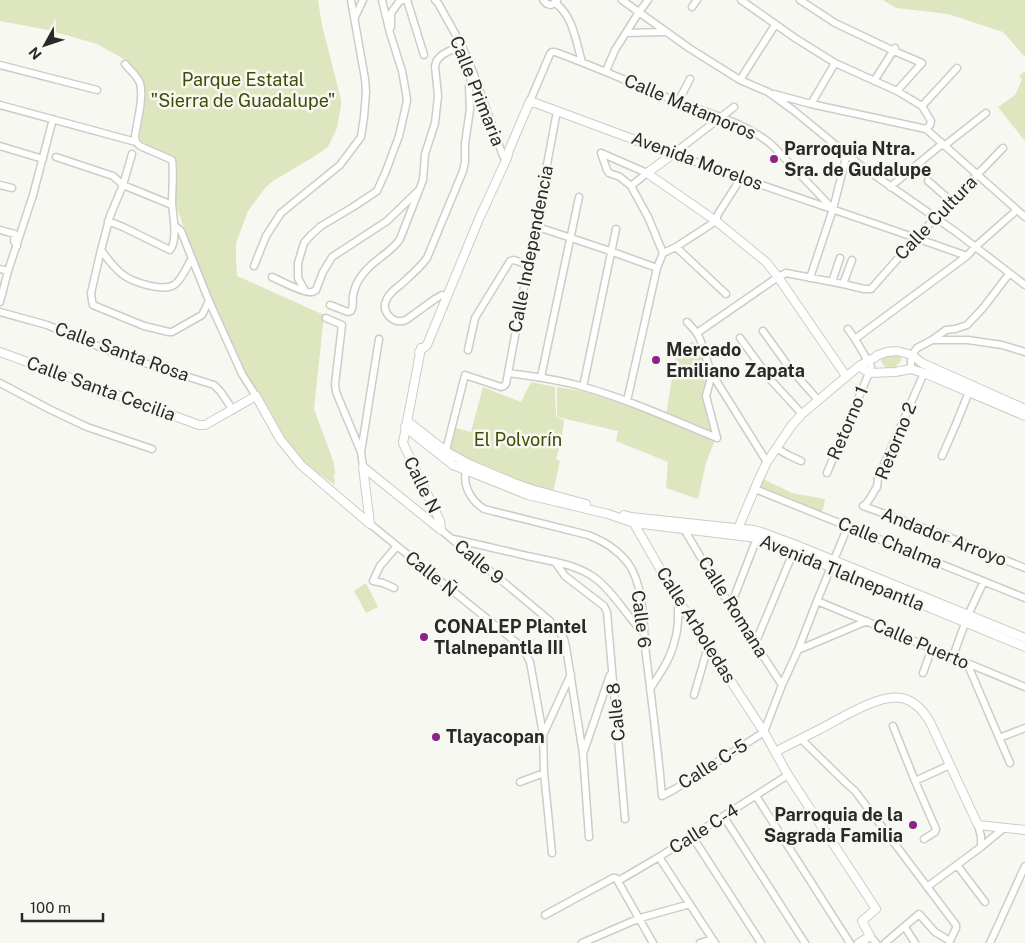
<svg xmlns="http://www.w3.org/2000/svg" width="1025" height="943" font-family="'Public Sans',sans-serif">
  <rect width="100%" height="100%" fill="#f6f8f1"/>
  <!-- green -->
  <path fill="#dee6c0" d="M0,0H318L322,25L341,100V105L337,128L328,147L315,156L273,181L266,187L248,211L236,243V261L237,276L324,315L314,409L334,463V468L336,474L334,473L335,485L304,463L266,413L236,356L202,281L179,214L174,196L177,167L169,154L160,152L139,140L141,127L139,116L142,88L127,61L97,44L48,30L0,21Z
    M883,0H1025V57L1003,32L948,14L896,8Z
    M1025,71V141L998,107L1015,95L1022,80L1019,76Z
    M693,341L709,373L705,397L715,435L666,415L676,354Z
    M894,352L901,355V361L895,367L888,369C884,365 880,363 881,357Z
    M531,382L555,387L556,417L564,420L561,442L556,459L560,461L553,492L489,471L447,452L456,428L471,432L483,387L521,402Z
    M557,387C567,389 578,390 588,393C631,405 673,423 715,440L706,463L698,499L666,488L668,462L616,441L618,431L557,417Z
    M763,479L792,493L825,499L824,506L820,515L758,487Z
    M366,583L378,607L366,613L354,591Z"/>
  <g fill="none" stroke-linecap="round" stroke-linejoin="round">
    <defs>
      <path id="minor" d="M407,0L424,55
        M435,0L438,3L462,46L473,72L503,156L507,158
        M543,0L547,4L551,5L557,1
        M555,0V3C573,15 576,42 582,62
        M622,0L689,48L740,80L768,92L793,110L860,165L956,232L1025,285
        M741,0L795,38L835,63L897,91L922,106L931,121L930,125L926,129
        M800,0L835,23L894,51L922,63L897,91
        M692,7L697,0
        M355,17L363,0
        M391,27V13L399,2L403,0
        M626,33L664,32
        M125,64C130,70 137,76 140,83C144,98 137,121 135,136L136,142
        M0,65L97,90
        M606,71L615,50L639,12L648,0
        M740,80L775,25
        M874,81L895,48
        M774,94L811,104L926,129L1025,217
        M530,101L550,54L552,52H555C596,67 636,85 676,101C709,114 746,122 773,146L833,209
        M678,102L690,79
        M811,104L835,63
        M0,105L136,142L140,146L172,160C174,174 172,189 172,203C173,216 178,240 170,250L123,227L108,221
        M922,106L957,68
        M0,146L43,159
        M944,146L986,113
        M601,153L607,170L609,173L620,177L631,186L648,217L663,253
        M601,153L647,173L631,186
        M132,154L123,185L110,216L101,250L91,293L92,301L93,305L144,326L169,332H172L202,315L209,301
        M673,154C771,189 869,221 967,256
        M673,154L734,107
        M56,157L113,176L123,185L172,205
        M928,181L951,201
        M0,185L12,188
        M890,187L942,144
        M174,225L181,231L209,301L242,374L256,396
        M535,226L610,251L657,268
        M0,230L15,234L14,241L17,246
        M676,247L726,294
        M101,250C107,258 113,267 122,274C132,282 162,292 174,285C182,280 187,266 192,258
        M254,266L266,236L281,213L340,165L361,137L364,117L366,92L365,79L351,0
        M0,269L8,271
        M272,277C279,280 305,294 312,292C313,292 314,291 316,290L323,272L332,257L387,221L417,192
        M810,278L833,209L847,154
        M832,282L840,258
        M843,284L852,260
        M305,291L298,278V263L304,243L310,236L321,226L353,207L377,191L386,171L399,136L405,110L407,101L406,93L402,71L390,33L382,0
        M442,295L435,299L406,320C401,322 396,322 391,318C386,314 383,307 386,301C388,294 394,290 399,286C409,277 419,269 427,258L463,171L465,162V144L470,109L469,86L473,72
        M0,302L8,271L33,195L53,119
        M330,305L348,312L351,311C354,306 352,302 353,296C354,289 358,280 363,274C373,260 391,253 400,239L423,180L425,154L435,123L438,96L435,66L437,60L442,55L449,51L462,46
        M0,312L47,325L119,355L214,385L220,391L233,410
        M326,318L342,325L335,384L336,392L361,452
        M687,322C692,327 697,332 700,339C704,350 707,362 712,374L767,462
        M763,331L789,367L818,400
        M697,333L778,277L786,273L843,284L864,289H871L916,238L1003,148
        M740,338L770,379L802,414
        M855,339L967,256L975,247L1017,210
        M932,340L946,330L955,329L967,325L983,308L1009,274
        M468,350L475,318L510,261L514,260L528,265
        M911,369V361L912,355L917,348L932,340H968L1002,345L1025,352
        M508,373C533,376 559,380 584,387C630,400 673,420 717,438
        M712,374L706,396L717,438
        M541,377L579,197
        M0,383L49,409L87,427L152,449
        M583,387L616,229
        M627,401L657,268L663,253L676,247L716,221L718,214L741,178
        M776,448L788,455L801,461
        M445,454L465,375L501,387L504,386L506,384L557,111
        M942,456L956,424L969,392
        M468,466C460,482 470,500 484,509L588,535C604,541 617,549 628,563C645,587 643,627 646,655C652,702 658,749 662,796L675,789L764,732L782,685L798,650L817,601L848,526
        M363,467L361,452L379,339
        M827,473L869,373L871,366L855,339L848,329
        M755,489L1025,598
        M863,506L946,536L1025,568
        M863,506C870,502 872,493 877,487L878,478L924,373
        M370,524L517,643L525,652L530,662L543,734L544,773L552,853
        M684,529L717,585L782,685
        M441,530L549,620L559,631L564,639L566,647L583,754L589,837
        M453,539C477,544 502,550 527,556C550,561 576,564 595,578C615,593 626,616 643,632
        M555,562L565,576L604,606L607,612L625,819
        M394,588L383,583L373,581L380,566L397,546
        M817,601L1025,687
        M731,605L757,538
        M755,644L795,548
        M798,650L867,621
        M953,656L968,615L984,581
        M967,663L1010,763
        M923,673L932,648
        M650,689C659,675 670,660 674,643C679,629 678,615 678,600
        M694,695L708,647
        M893,726L915,781L936,829L935,832L924,839
        M544,733L571,674
        M999,738L1025,728
        M801,739L846,783L855,791L956,925V928L950,941L935,932L919,914L885,943
        M584,751L610,675
        M915,781L950,765
        M520,782L544,773
        M756,796L850,943
        M724,817L805,943
        M978,825L981,836V847
        M692,836L761,943
        M659,857L715,943
        M957,865L985,902
        M618,881L659,857L788,775
        M927,887L981,847L1004,828
        M545,915L613,878H616L653,943
        M905,927L915,943
        M870,936L876,943
        M582,943L640,918L690,904
        M700,943L712,939
        M990,943L1025,866"/>
      <path id="tertiary" d="M673,154L647,173L716,221L766,262L778,277L846,376
        M421,348L403,443L440,521L441,530
        M0,352L199,425H205L256,396L280,439L301,465L370,524
        M419,352L427,345L479,219L507,158L509,150L530,101L673,154
        M859,366L869,373L895,372L911,369L924,373L1025,416
        M407,421L447,452L469,464L514,483L531,489L586,504
        M405,427L453,465L528,495L608,514L634,523L757,538L831,567L1025,647
        M363,467L441,530
        M363,467L370,524
        M624,515L631,517L753,530L761,532L796,545L1025,638
        M632,520L678,600L764,732L788,775L876,909L862,921L870,936L859,943
        M737,531L758,481L767,462L792,425L802,414L859,366L874,358L878,355L887,352L897,351L912,355L922,363L1025,409
        M775,752C790,744 805,737 820,729C840,719 878,694 901,698C914,700 924,712 930,722L978,825L1025,830"/>
    </defs>
    <!-- minor casing -->
    <use href="#minor" stroke="#cccdc7" stroke-width="9"/>
    <!-- tertiary casing -->
    <use href="#tertiary" stroke="#cccdc7" stroke-width="10"/>
    <!-- minor -->
    <use href="#minor" stroke="#fff" stroke-width="6"/>
    <!-- tertiary -->
    <use href="#tertiary" stroke="#fff" stroke-width="8"/>
  </g>
  <!-- markers -->
  <g fill="#89238a" stroke="#f6f8f1" stroke-width="2">
    <circle cx="774" cy="159" r="5"/>
    <circle cx="656" cy="360" r="5"/>
    <circle cx="424" cy="637" r="5"/>
    <circle cx="436" cy="737" r="5"/>
    <circle cx="913" cy="825" r="5"/>
  </g>
  <g text-anchor="middle" stroke-width="5" stroke-linejoin="round" paint-order="stroke">
    <!-- park labels -->
    <g font-size="18" fill="#424b06" stroke="#f6f8f1">
      <text x="243" y="86">Parque Estatal<tspan x="243" dy="21">"Sierra de Guadalupe"</tspan></text>
      <text x="518" y="446">El Polvorín</text>
    </g>
    <!-- street labels -->
    <g font-size="18" fill="#292927" stroke="#f6f8f1">
      <text transform="translate(477 91) rotate(68)" y="6">Calle Primaria</text>
      <text transform="translate(690 107) rotate(23)" y="6">Calle Matamoros</text>
      <text transform="translate(697 161) rotate(20)" y="6">Avenida Morelos</text>
      <text transform="translate(936 218) rotate(-46)" y="6">Calle Cultura</text>
      <text transform="translate(531 249) rotate(-79)" y="6">Calle Independencia</text>
      <text transform="translate(122 352) rotate(20)" y="6">Calle Santa Rosa</text>
      <text transform="translate(101 389) rotate(20)" y="6">Calle Santa Cecilia</text>
      <text transform="translate(848 423) rotate(-67)" y="6">Retorno 1</text>
      <text transform="translate(896 441) rotate(-68)" y="6">Retorno 2</text>
      <text transform="translate(422 485) rotate(64)" y="6">Calle N</text>
      <text transform="translate(944 537) rotate(21)" y="6">Andador Arroyo</text>
      <text transform="translate(890 543) rotate(22)" y="6">Calle Chalma</text>
      <text transform="translate(479 562) rotate(40)" y="6">Calle 9</text>
      <text transform="translate(842 573) rotate(22)" y="6">Avenida Tlalnepantla</text>
      <text transform="translate(431 574) rotate(39)" y="6">Calle Ñ</text>
      <text transform="translate(733 607) rotate(58)" y="6">Calle Romana</text>
      <text transform="translate(641 619) rotate(83)" y="6">Calle 6</text>
      <text transform="translate(696 625) rotate(58)" y="6">Calle Arboledas</text>
      <text transform="translate(921 644) rotate(23)" y="6">Calle Puerto</text>
      <text transform="translate(616 712) rotate(-96)" y="6">Calle 8</text>
      <text transform="translate(713 764) rotate(-32)" y="6">Calle C-5</text>
      <text transform="translate(704 829) rotate(-32)" y="6">Calle C-4</text>
    </g>
    <!-- poi labels -->
    <g font-size="18" font-weight="bold" fill="#292927" stroke="#f6f8f1" text-anchor="start">
      <text x="784" y="155">Parroquia Ntra.<tspan x="784" dy="21">Sra. de Gudalupe</tspan></text>
      <text x="666" y="356">Mercado<tspan x="666" dy="21">Emiliano Zapata</tspan></text>
      <text x="434" y="633">CONALEP Plantel<tspan x="434" dy="21">Tlalnepantla III</tspan></text>
      <text x="446" y="743">Tlayacopan</text>
      <text x="903" y="821" text-anchor="end">Parroquia de la<tspan x="903" dy="21">Sagrada Familia</tspan></text>
    </g>
  </g>
  <!-- north arrow -->
  <g transform="translate(45 45) rotate(230)" stroke="#f6f8f1" stroke-width="4" paint-order="stroke">
  <path d="M0-4L9 19L0 12L-9 19Z" fill="#292927"/>
  <text y="-8" font-size="14" font-weight="bold" text-anchor="middle" fill="#292927">N</text>
  </g>
  <!-- scale -->
  <path d="M22 913v8h81v-8" fill="none" stroke="#292927" stroke-width="2.5"/>
  <text x="30" y="913" font-size="15" fill="#292927" stroke="#f6f8f1" stroke-width="4" paint-order="stroke">100 m</text>
</svg>
